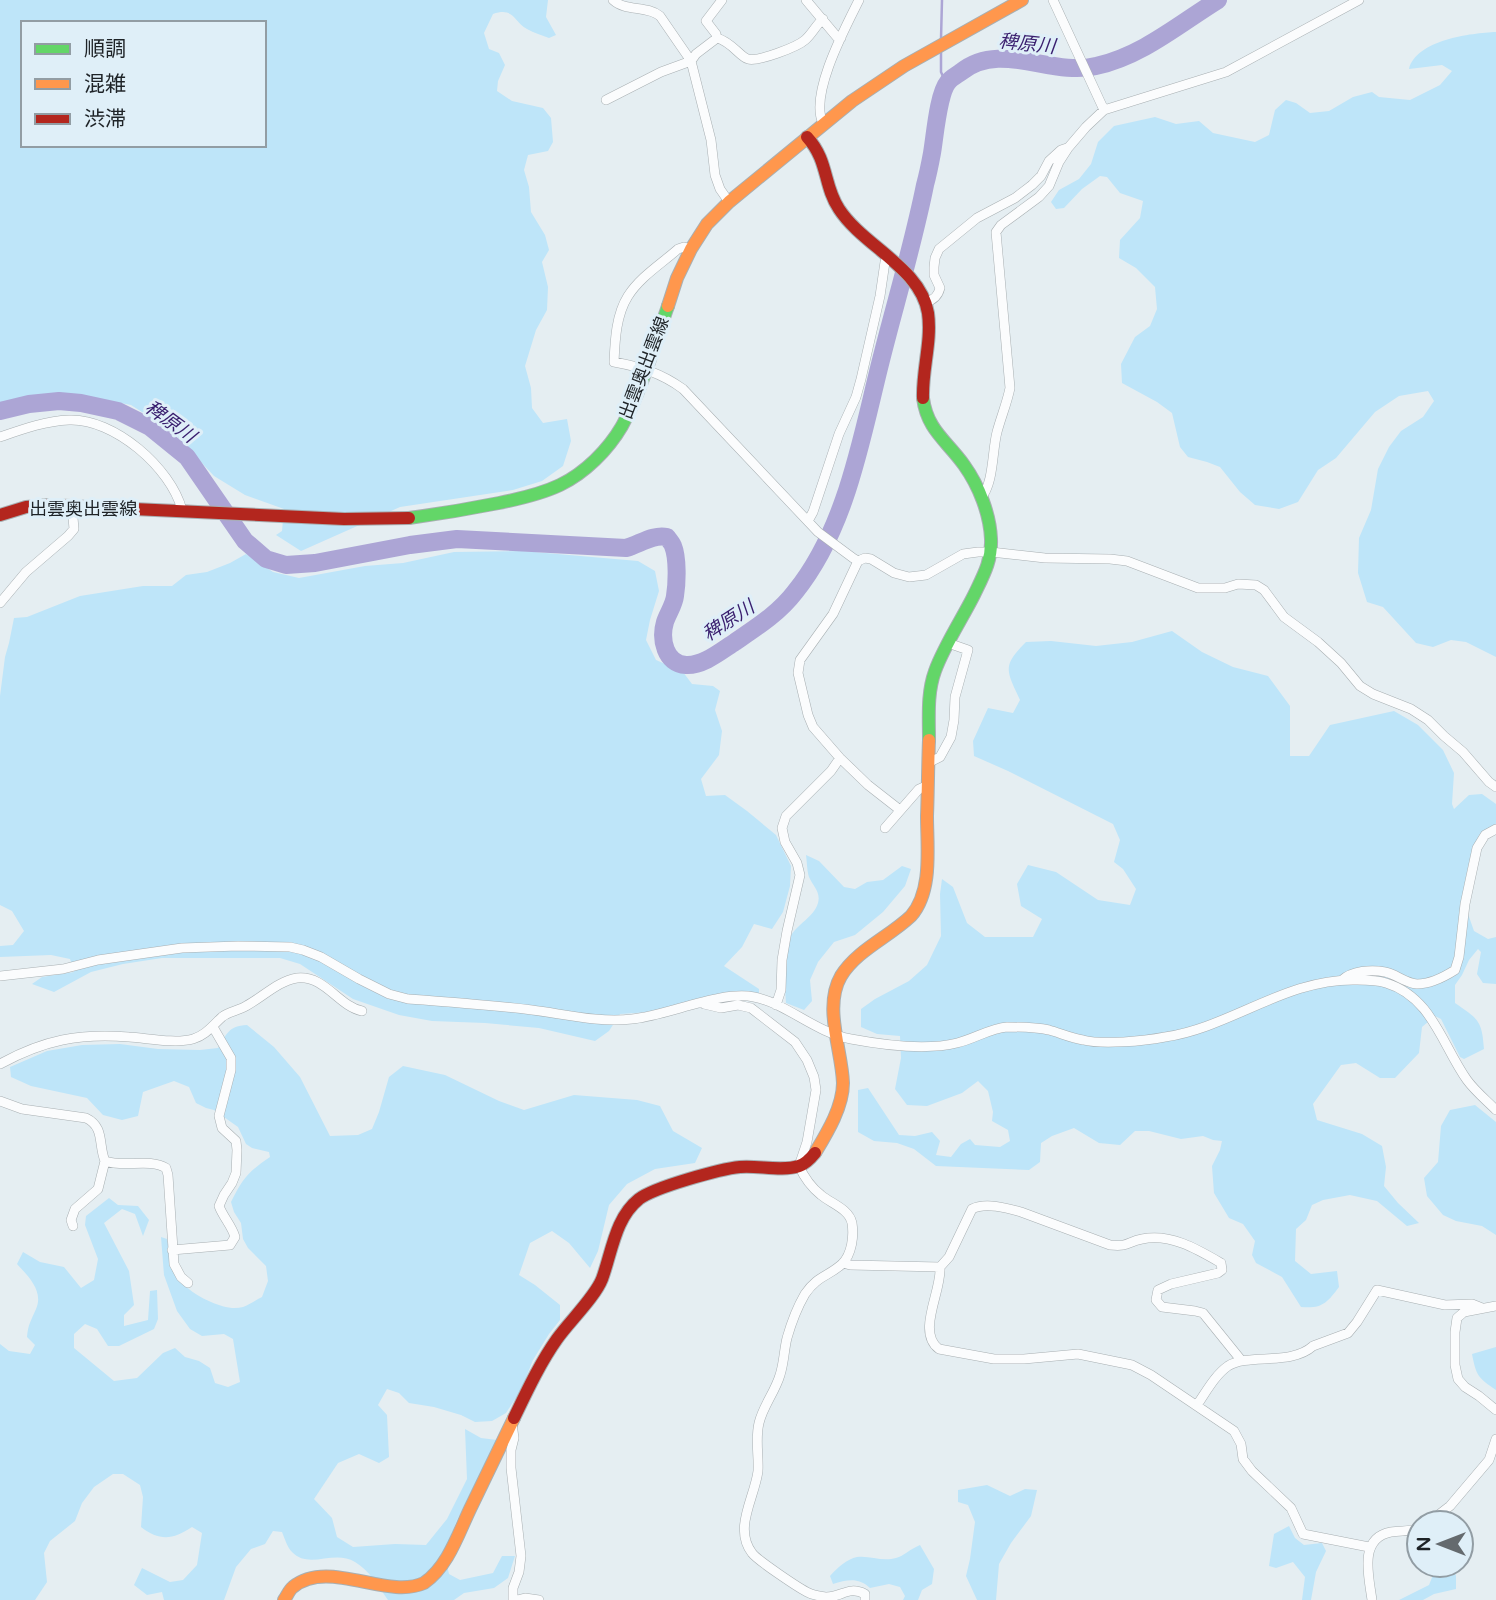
<svg xmlns="http://www.w3.org/2000/svg" width="1496" height="1600" font-family="'Varela Round','Noto Sans JP',sans-serif">
  <rect width="100%" height="100%" fill="#e5eef2"/>
  <!-- green -->
  <path fill="#bee5f9" fill-rule="evenodd" d="M0,0H548L546,17L556,35L549,38C542,35 534,33 527,29C513,21 514,7 493,14L484,33L489,49L499,53L505,65L498,81L497,91L512,101L543,108L551,118L553,142L548,151L528,155L524,170L529,187L531,212L545,235L549,250L542,262L548,287L547,310L536,330L525,366L531,388L532,408L543,423L567,419L571,441L563,466L542,481L513,490L400,507L301,551L276,535L282,531L284,509L245,495L214,476L173,432L131,405L73,394L21,399L0,406ZM23,23H264V145H23Z
    M1496,32V657L1466,642L1451,640L1433,647L1416,643L1383,607L1367,602L1358,573L1359,538L1371,510L1378,469L1389,447L1401,431L1423,417L1434,401L1428,391L1399,396L1375,412L1336,458L1318,470L1298,502L1279,509L1255,505L1240,492L1220,467L1207,462L1188,457L1180,447L1172,413L1157,402L1122,383L1121,364L1135,337L1150,326L1157,309L1155,287L1136,268L1119,258L1120,240L1140,218L1143,201L1120,193L1107,177L1100,176L1082,189L1064,208L1056,209L1051,202L1059,190L1079,179L1091,164L1098,142L1114,126L1155,117L1176,124L1199,121L1213,133L1255,142L1269,135L1275,110L1286,100L1296,103L1310,113L1329,111L1353,97L1372,92L1379,97L1410,100L1440,85L1452,71L1442,65L1409,69C1416,40 1471,33 1496,32Z
    M523,551L638,561L655,571L659,591L650,620L646,640L656,660L683,672L692,684L713,686L720,691L715,710L722,731L719,755L701,779L706,796L725,795L747,811L776,835L791,866L790,886L783,912L772,929L754,924L742,947L724,966L759,989V994L733,992L650,1012L620,1014L609,1031L595,1041L539,1028L485,1023L432,1021L399,1015L353,999L300,964L280,958H162L123,964L91,972L54,992L32,984L42,977L74,972L70,959L51,955L0,957V946L13,945L24,931L12,911L0,905V696L5,657L9,643L14,618L27,617L80,596L143,586H172L186,575L207,572L230,563L246,554L273,572L299,578L365,566L403,563L454,552Z
    M1172,631L1202,652L1233,667L1268,676L1290,706V756H1309L1330,725L1394,711L1418,725L1443,750L1454,773L1452,804L1454,809L1469,795L1482,794L1496,804V828L1486,830L1479,835L1468,867L1462,897L1474,931L1488,939L1496,937V984L1483,983L1477,974L1481,952L1478,949L1469,960L1462,975L1455,985V1003C1478,1019 1482,1020 1484,1049L1464,1059L1460,1057L1441,1019L1435,1016L1422,1027L1419,1053L1395,1078H1380L1356,1063L1341,1065L1313,1104L1317,1120L1362,1134L1382,1146L1386,1167L1384,1186L1398,1203L1419,1223L1407,1226L1377,1201L1350,1195L1323,1200L1312,1205L1306,1220L1296,1229L1295,1261L1311,1274L1337,1271L1339,1287C1327,1303 1322,1309 1301,1307L1282,1277L1256,1263L1252,1255L1255,1241L1243,1224L1229,1218L1214,1193L1212,1166L1220,1150L1222,1141L1213,1140L1203,1136L1181,1139L1149,1131H1135L1120,1145L1099,1143L1074,1128L1052,1136L1041,1143L1040,1162L1029,1170L936,1166L914,1149L897,1143L874,1141L858,1132V1090L868,1088L899,1135L915,1136L932,1132L940,1141L936,1155L951,1157L961,1144L970,1139L975,1145L1000,1147L1010,1141L1008,1130L992,1121L993,1112L988,1091L978,1081L962,1093L927,1106L907,1105L895,1089L901,1058L900,1036L877,1034L861,1027V1009L875,999L909,981L927,965L941,936L940,894L942,879L953,887L967,923L985,937H1033L1042,919L1021,906L1017,884L1028,865L1056,872L1098,900L1130,905L1136,889L1123,869L1114,862L1120,840L1113,824L1008,771L974,756L973,741L988,708L1013,713L1020,700C1006,670 1002,666 1026,642L1051,641L1096,646L1132,642Z
    M806,855L819,861L844,887L855,889L867,882L883,880L902,866L911,869L905,886L883,912L855,935L834,942L818,962L810,980L812,1001L804,1010L786,1003C785,985 782,954 790,937C797,924 814,917 818,903C821,892 813,886 809,877C807,871 807,862 806,855Z
    M247,1025L274,1047L300,1077L330,1136L358,1135L372,1129L379,1112L389,1077L403,1066L445,1075L499,1101L524,1110L574,1095L637,1100L660,1106L673,1131L702,1148L695,1163L655,1169L627,1184L609,1205L598,1251L590,1268L569,1243L552,1231L530,1243L519,1275L535,1285L560,1305V1320L549,1334L533,1360L521,1390L506,1413L492,1421L475,1422L461,1415L434,1407L409,1403L399,1393L387,1389L378,1405L387,1415L389,1457L379,1463L359,1454L338,1463L314,1499L332,1518L337,1537L353,1547L395,1544L426,1545L447,1519L467,1479L465,1429L481,1438L497,1440L457,1520L444,1552L449,1574L460,1580L493,1573L502,1556H515L508,1578L494,1588L464,1593L454,1600H388C379,1587 369,1570 355,1562C334,1549 309,1570 292,1552C287,1547 285,1539 282,1532L273,1531L265,1544L251,1549L236,1567L224,1600H164L162,1592L147,1595L134,1585L142,1568L170,1582L183,1580L197,1565L202,1533L192,1527C173,1540 159,1541 141,1527L143,1497L140,1485L123,1474H113L94,1487L82,1503L75,1521L50,1541L44,1553L47,1582L35,1600H0V1344L9,1351L30,1354L35,1345L27,1337C28,1324 31,1321 36,1309C44,1291 28,1276 17,1264L23,1252L40,1262L64,1267L81,1288L94,1280L98,1259L85,1225L86,1216L109,1198L118,1205L138,1206L149,1220L143,1236L135,1214L122,1209L104,1223L129,1271L134,1305L124,1315V1326L148,1320L150,1291L157,1290L158,1319L154,1329L119,1346H108L97,1329L85,1324L74,1334V1348L114,1381L137,1378L163,1353L175,1348L185,1357L199,1361L210,1368L215,1383L228,1387L240,1382L233,1339L224,1334L202,1336L190,1329L177,1311L164,1275L161,1237L167,1239C173,1273 179,1288 211,1302C221,1306 232,1310 243,1307C249,1305 256,1300 262,1297L268,1281L266,1266L248,1248L243,1239L241,1223L234,1212L231,1202C243,1178 248,1172 270,1157L269,1152L252,1148L246,1144L238,1127L214,1110L206,1108L196,1103L189,1087L174,1081L143,1092L138,1116L122,1120L103,1115L87,1098L31,1086L11,1077L10,1067L47,1051L82,1045L120,1044L158,1049L200,1050L218,1048C227,1034 228,1026 247,1025Z
    M1475,1105L1496,1122V1235L1482,1226L1456,1221L1443,1215L1427,1196L1424,1178L1438,1162L1441,1126L1450,1110Z
    M1496,1347V1390C1478,1378 1476,1375 1472,1354Z
    M987,1485L1010,1496L1025,1489L1037,1490L1031,1516L1011,1543L999,1564L996,1600H977L966,1576L970,1559L975,1522L968,1505L958,1502V1490Z
    M1289,1526L1295,1538L1304,1545L1322,1543L1326,1551L1316,1572L1311,1600H1302L1305,1577L1293,1562L1276,1568L1269,1566L1274,1534Z
    M920,1545L934,1569L932,1584L922,1590L918,1600H903L905,1596L900,1587L889,1584L870,1588C858,1577 847,1580 833,1584L830,1576C837,1568 847,1559 857,1557C869,1555 882,1562 896,1558C904,1556 910,1549 920,1545Z
    M1437,1565H1453L1456,1576V1589L1434,1594L1423,1600H1399L1429,1585Z"/>
  <g fill="none" stroke-linecap="round" stroke-linejoin="round">
    <!-- stream -->
    <path stroke="#aca5d5" stroke-width="2.5" d="M941,39L942,0
      M941,52V72L946,83"/>
    <!-- river -->
    <path stroke="#aca5d5" stroke-width="18" d="M0,411L29,404L59,401L81,403L118,411L150,427L187,457L245,541L266,559L286,565L315,563L410,545L457,539L626,548C640,544 653,534 667,537C669,540 672,543 673,546C678,558 677,584 675,596C674,605 668,613 665,622C660,639 665,664 686,665C703,666 721,651 735,642C757,627 779,613 795,592C846,529 861,440 880,364C895,304 913,245 925,185C928,174 930,164 932,153C935,136 938,94 948,82C951,78 957,75 961,72C1000,40 1051,77 1096,66C1142,56 1179,24 1218,0"/>
    <defs>
      <path id="street" d="M613,0C626,12 647,5 660,16L691,61L711,140L715,175L720,189L729,202
        M806,0L837,37L841,38
        M1053,0L1104,110
        M717,38L716,34L706,21L722,0
        M606,100L661,72L691,61L696,54L717,38C732,42 740,57 748,59C758,62 797,47 805,40C812,34 816,25 823,19
        M823,123C809,95 845,28 859,0
        M691,249L684,247L678,249C661,264 640,277 628,296C616,315 615,340 614,362C641,367 661,373 683,389L818,532L853,558L858,561L865,558L871,559L894,573L909,577L926,575L963,554L978,552H991L1045,558L1110,559L1127,561L1198,588H1225L1238,584L1256,585L1264,590L1284,617L1318,642L1341,663L1360,686L1373,694L1411,709L1428,720L1444,736L1463,752L1489,782L1496,787
        M926,302C934,300 938,296 940,288L934,275V267L935,258L939,249L977,218L1015,198L1032,185L1041,176L1049,161L1061,150L1067,148
        M0,437C23,429 45,421 69,420C114,418 171,468 182,510
        M981,498C994,483 992,451 997,432C1001,417 1007,403 1010,388L996,232L1001,225L1039,197L1049,186L1059,162L1068,148L1086,127L1104,110L1226,72L1359,0
        M808,521L813,512L839,434L856,397L861,379L880,296L885,262L887,258
        M858,561L833,614L800,660L798,673L808,715L813,727L840,758L868,785L900,810
        M0,603L26,572L68,536L74,529L72,506
        M928,763L940,757L951,737L954,720L955,697L968,650L948,643
        M885,828L919,789L928,785
        M0,976L63,969L98,960L182,948L238,946L290,947L303,950L321,957L359,979L389,994L408,999C450,1002 491,1005 532,1010C564,1014 599,1023 632,1019C667,1016 721,990 754,997C788,1004 814,1032 851,1039C883,1045 925,1051 957,1043C974,1039 991,1028 1007,1027C1021,1027 1035,1027 1049,1030C1060,1033 1071,1038 1083,1040C1103,1045 1144,1041 1165,1037C1232,1027 1286,978 1357,980C1366,980 1377,980 1386,983C1432,997 1442,1045 1467,1080C1475,1091 1486,1100 1496,1110
        M1342,980C1352,971 1371,969 1385,972C1396,974 1405,983 1417,984C1431,984 1444,977 1455,970L1459,957L1465,904L1477,848L1485,835L1496,829
        M704,1004L721,1008L738,1005L751,1008L795,1042L807,1060L814,1077L816,1090L807,1142L799,1166C804,1177 812,1188 821,1195C832,1204 849,1209 852,1223C854,1236 852,1254 842,1264C829,1276 817,1276 805,1294C798,1306 791,1324 787,1338C784,1350 784,1363 780,1375C775,1392 763,1406 759,1423C755,1439 759,1456 758,1471C755,1497 733,1528 752,1553C757,1560 800,1589 809,1593C813,1595 820,1596 825,1597C841,1598 848,1585 865,1594V1600
        M776,1005L781,990L782,960L787,931L800,875L797,863L785,842L782,828L786,816L831,771L840,758
        M0,1064C44,1040 79,1033 129,1037C147,1038 175,1044 193,1039C206,1035 212,1026 222,1017C229,1011 238,1011 246,1006C263,997 278,981 297,978C325,975 338,1006 362,1011
        M0,1101L22,1109L86,1118C105,1127 98,1145 105,1161C124,1168 149,1158 166,1168L168,1175L174,1264L181,1277L188,1283
        M73,1226L71,1220L75,1209L98,1189L105,1161
        M172,1250L230,1245L235,1237C232,1226 223,1217 219,1206L224,1195L232,1183L236,1173L237,1150L236,1141L222,1128L219,1116L231,1070V1058L213,1027
        M843,1263L850,1265L940,1267L949,1257L972,1209C985,1202 1007,1208 1021,1212L1110,1245C1129,1247 1127,1242 1142,1239C1170,1233 1197,1249 1221,1263L1222,1270L1218,1273L1171,1284L1158,1290L1156,1300L1162,1307L1195,1311L1203,1313L1241,1360
        M940,1267C942,1291 916,1332 939,1349L994,1359H1024L1078,1354L1132,1365L1151,1375L1234,1431L1241,1444L1243,1459L1252,1471L1291,1508L1303,1534L1369,1547
        M1496,1306L1464,1312L1457,1318L1455,1332V1365L1458,1379L1465,1387L1479,1396L1496,1410
        M1197,1405C1206,1392 1215,1375 1228,1366C1248,1353 1291,1366 1313,1346L1348,1333L1357,1322L1377,1290L1445,1305L1472,1304L1482,1308
        M512,1423L514,1438L511,1450V1468L521,1556L519,1572L513,1588V1600
        M1428,1523L1450,1506L1489,1460L1496,1439
        M517,1600L525,1598L539,1600
        M1372,1600C1369,1577 1358,1538 1391,1532C1401,1530 1410,1532 1419,1528"/>
      <path id="fast" d="M923,398C927,430 947,441 964,465C979,486 990,514 991,539C992,561 983,576 974,595C962,619 944,646 935,671C927,693 929,716 929,740
        M409,518C439,514 469,509 499,503C519,499 541,494 560,485C585,473 608,450 622,426C642,389 654,346 668,306"/>
      <path id="slow" d="M668,306L677,278L691,249L707,224L729,202L852,101L904,66L1022,0
        M815,1153C827,1133 843,1107 843,1083C842,1050 823,1007 841,976C857,950 889,937 911,916C933,891 927,847 927,816C928,791 928,765 929,740
        M284,1600C287,1596 289,1590 293,1587C328,1558 387,1600 424,1583C449,1566 459,1531 472,1505C486,1476 500,1447 514,1418"/>
      <path id="jam" d="M807,137C829,161 823,185 839,209C863,246 921,268 928,313C932,341 922,370 923,398
        M0,515L26,507L49,505L344,519L409,518
        M514,1418C527,1391 540,1363 557,1339C569,1322 595,1297 602,1279C612,1252 615,1218 639,1199C655,1187 720,1169 740,1167C757,1165 782,1172 799,1166C805,1164 811,1158 815,1153"/>
    </defs>
    <!-- street casing -->
    <use href="#street" stroke="#a8afb2" stroke-width="10"/>
    <!-- fast casing -->
    <use href="#fast" stroke="#a8afb2" stroke-width="14"/>
    <!-- slow casing -->
    <use href="#slow" stroke="#a8afb2" stroke-width="14"/>
    <!-- jam casing -->
    <use href="#jam" stroke="#a8afb2" stroke-width="14"/>
    <!-- street -->
    <use href="#street" stroke="#fbfcfd" stroke-width="9"/>
    <!-- fast -->
    <use href="#fast" stroke="#63d668" stroke-width="12"/>
    <!-- slow -->
    <use href="#slow" stroke="#ff974d" stroke-width="12"/>
    <!-- jam -->
    <use href="#jam" stroke="#b3261e" stroke-width="12"/>
  </g>
  <g text-anchor="middle" stroke-width="6" stroke-linejoin="round" paint-order="stroke">
    <!-- street labels -->
    <g font-size="18" fill="#1e2327" stroke="#dfeff8">
      <text transform="translate(644 368) rotate(-69)" y="6">出雲奥出雲線</text>
      <text x="83" y="515">出雲奥出雲線</text>
    </g>
    <!-- water labels -->
    <g font-size="19" font-style="italic" fill="#391e6e" stroke="#dfeff8">
      <text transform="translate(1027 43) rotate(6)" y="7">稗原川</text>
      <text transform="translate(171 421) rotate(36)" y="7">稗原川</text>
      <text transform="translate(728 620) rotate(-33)" y="7">稗原川</text>
    </g>
  </g>
  <!-- legend -->
  <rect x="21" y="21" width="245" height="126" fill="#dfeff8" stroke="#929da4" stroke-width="2"/>
  <rect x="35" y="44" width="35" height="10" fill="#63d668" stroke="#929da4" stroke-width="2"/>
  <text x="84" y="56" font-size="21" fill="#1e2327">順調</text>
  <rect x="35" y="79" width="35" height="10" fill="#ff974d" stroke="#929da4" stroke-width="2"/>
  <text x="84" y="91" font-size="21" fill="#1e2327">混雑</text>
  <rect x="35" y="114" width="35" height="10" fill="#b3261e" stroke="#929da4" stroke-width="2"/>
  <text x="84" y="126" font-size="21" fill="#1e2327">渋滞</text>
  <!-- north arrow -->
  <g transform="translate(1440 1544) rotate(270)"><circle r="33" fill="#dfeff8" stroke="#929da4" stroke-width="2"/>
  <path d="M0-5L12 26L0 18L-12 26Z" fill="#646a6e"/>
  <text y="-10" font-size="19" font-weight="bold" text-anchor="middle" fill="#1e2327">N</text>
  </g>
</svg>
